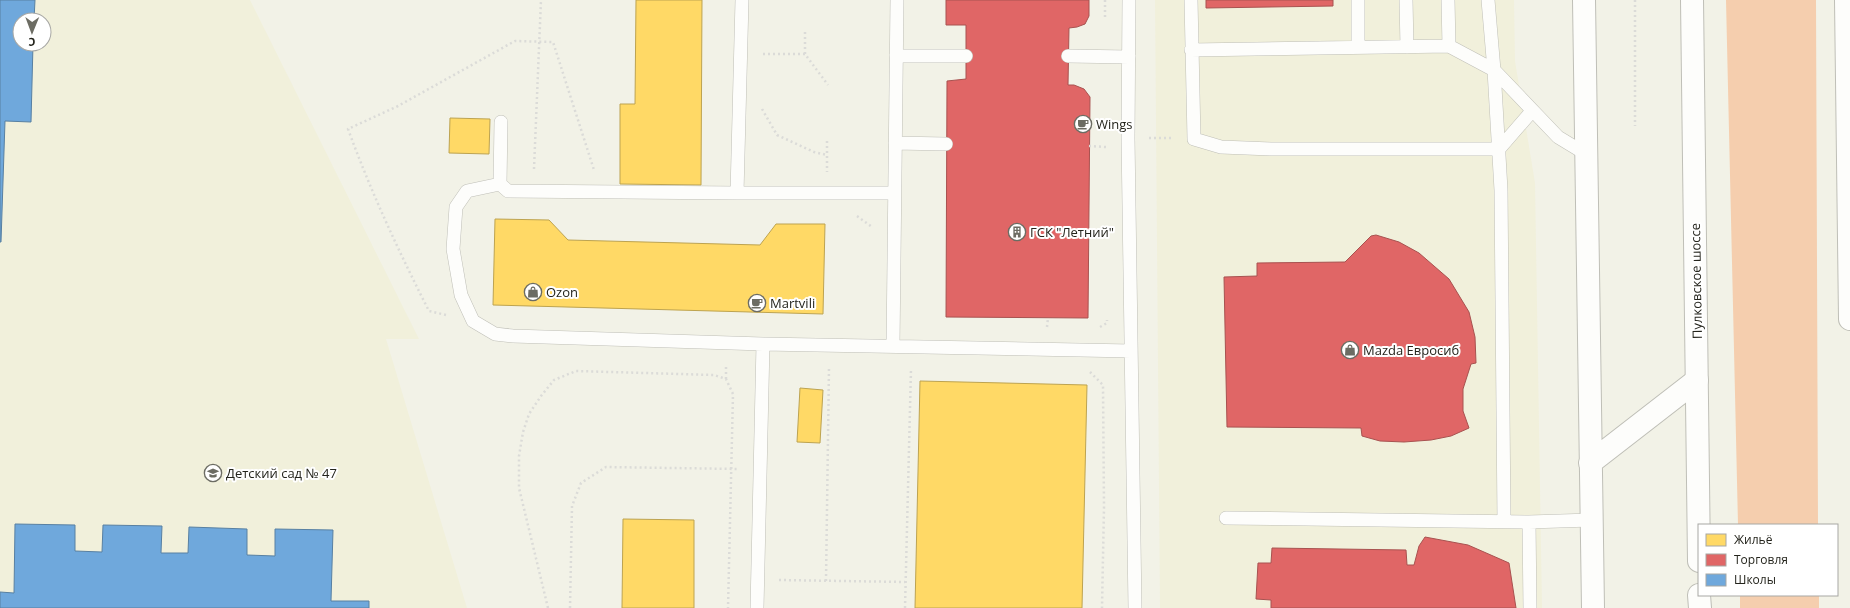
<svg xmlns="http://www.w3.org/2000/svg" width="1850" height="608" font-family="'Open Sans',sans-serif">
  <rect width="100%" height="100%" fill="#f2f2e7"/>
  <!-- built -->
  <path fill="#f1f0db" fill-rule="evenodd" d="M0,0H250L419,339H386L467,608H0ZM20,20H44V44H20Z
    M1155,0H1514L1515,61L1535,183L1542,608H1160Z"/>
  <!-- green -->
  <path fill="#f5ceae" d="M1726,0H1816L1818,525H1738Z
    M1740,595H1819V608H1740Z"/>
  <!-- homes -->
  <path fill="#ffd966" stroke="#bda350" d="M636,0H702L701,185L620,184V104H635Z
    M450,118L490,119L489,154L449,153Z
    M495,219L549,220L568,240L760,245L776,224H825L823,314L493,305Z
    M920,381L1087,385L1082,608H915Z
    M800,388L823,390L820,443L797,442Z
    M623,519L694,520V608H622Z"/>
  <!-- shops -->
  <path fill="#e06666" stroke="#a85250" d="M946,0H1089V16L1085,24L1077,27L1069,28L1068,85H1074L1084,89L1090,97L1088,318L946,317L947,81L966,79V25H946Z
    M1206,0H1333V6L1206,8Z
    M1376,235L1399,242L1419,253L1449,279L1469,312L1475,337L1476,363L1471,364L1463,389V411L1469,428L1451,436L1431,440L1404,442L1380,441L1362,436L1361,428L1227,427L1224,277L1257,276V263L1345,262L1371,236Z
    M1425,537L1468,545L1509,563L1516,608H1271V600L1256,599L1258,563H1271L1272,548L1406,550L1407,565H1414L1419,546Z"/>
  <!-- schools -->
  <path fill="#6fa8dc" stroke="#5880a2" d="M0,0H35L34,20H20V44H33L31,122L5,121L1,242H0Z
    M15,524L75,525V551L102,552L103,525L162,526L161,553H188L189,527L247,529V555L275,556V529L333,530L331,601H369V608H0V592L14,593Z"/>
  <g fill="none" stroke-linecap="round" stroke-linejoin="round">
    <defs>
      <path id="lane" d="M742,0L737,193H894
        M1129,0L1128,138L1135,608
        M1191,0L1194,139L1221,147L1271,149H1499L1532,111
        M1358,0V47
        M1406,0L1407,47
        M1448,0L1449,46
        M1488,0L1494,70L1558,137L1586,154
        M1191,50L1449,46L1494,70L1501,190L1504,521
        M896,56H966
        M1068,56L1129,57
        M895,143L946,144
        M500,184L501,122
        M737,193L508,191L500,184L467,191L456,207L453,249L461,295L473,321L495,334L513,336L763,344L1131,351
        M893,346L897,0
        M1226,518L1529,522L1591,520
        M1529,522L1530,608
        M757,608L763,344"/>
      <path id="street" d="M1584,0L1593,608
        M1590,463L1697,380"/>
      <path id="primary" d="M1692,0L1699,561
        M1846,0L1850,319
        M1699,595L1700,608"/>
    </defs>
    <!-- lane casing -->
    <use href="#lane" stroke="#bfbfb7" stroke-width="14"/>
    <!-- street casing -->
    <use href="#street" stroke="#bfbfb7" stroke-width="24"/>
    <!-- primary casing -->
    <use href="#primary" stroke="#bfbfb7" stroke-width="24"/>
    <!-- path -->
    <path stroke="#dbdbd8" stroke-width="2.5" stroke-dasharray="2 3" stroke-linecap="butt" d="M1105,0V19
      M1635,0V126
      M763,54H805L828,85
      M805,54V30
      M762,109L777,135L814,152L827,155
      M1149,138H1172
      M827,141V172
      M1089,146L1106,147
      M534,169L541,0
      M857,216L872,227
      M446,315L429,311C399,252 371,192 348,129L398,106L515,41L553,42L594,170
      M1047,327L1048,318
      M1100,327L1107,323V320
      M1090,372L1103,385L1104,507L1102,608
      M726,379V366
      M779,580L905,582
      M826,581L829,366
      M548,608L519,488V456L523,432L529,414L541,396L554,380L576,371L714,375L726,379L733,394L728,608
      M570,608L572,506L581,483L606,467L738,469
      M905,608L911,369"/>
    <!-- lane -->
    <use href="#lane" stroke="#fdfdfb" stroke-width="13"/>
    <!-- street -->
    <use href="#street" stroke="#fdfdfb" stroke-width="22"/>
    <!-- primary -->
    <use href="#primary" stroke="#fdfdfb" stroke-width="22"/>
  </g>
  <!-- icons -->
  <defs>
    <symbol id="cafe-ring" viewBox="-11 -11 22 22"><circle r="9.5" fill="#fff" stroke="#6c6c63" stroke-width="1.5"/><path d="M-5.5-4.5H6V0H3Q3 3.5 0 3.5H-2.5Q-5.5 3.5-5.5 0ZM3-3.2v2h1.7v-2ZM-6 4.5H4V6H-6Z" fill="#6c6c63"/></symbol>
    <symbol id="building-ring" viewBox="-11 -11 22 22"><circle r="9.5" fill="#fff" stroke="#6c6c63" stroke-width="1.5"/><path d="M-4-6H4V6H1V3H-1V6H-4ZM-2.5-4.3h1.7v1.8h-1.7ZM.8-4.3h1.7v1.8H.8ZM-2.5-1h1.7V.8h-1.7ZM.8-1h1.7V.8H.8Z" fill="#6c6c63"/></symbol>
    <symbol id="shop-ring" viewBox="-11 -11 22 22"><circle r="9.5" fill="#fff" stroke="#6c6c63" stroke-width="1.5"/><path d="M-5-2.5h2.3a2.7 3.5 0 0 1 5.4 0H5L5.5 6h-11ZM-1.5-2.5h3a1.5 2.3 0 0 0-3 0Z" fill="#6c6c63"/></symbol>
    <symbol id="school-ring" viewBox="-11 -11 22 22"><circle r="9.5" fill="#fff" stroke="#6c6c63" stroke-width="1.5"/><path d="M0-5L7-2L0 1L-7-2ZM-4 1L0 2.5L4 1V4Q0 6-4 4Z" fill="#6c6c63"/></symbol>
  </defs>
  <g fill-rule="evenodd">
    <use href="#cafe-ring" x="1073" y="114" width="20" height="20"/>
    <use href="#building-ring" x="1007" y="222" width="20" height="20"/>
    <use href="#shop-ring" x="523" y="282" width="20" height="20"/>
    <use href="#cafe-ring" x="747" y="293" width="20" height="20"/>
    <use href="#shop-ring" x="1340" y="340" width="20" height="20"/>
    <use href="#school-ring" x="203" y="463" width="20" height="20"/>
  </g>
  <g text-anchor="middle" stroke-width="4" stroke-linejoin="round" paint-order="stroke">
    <!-- poi labels -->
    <g font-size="13" fill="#24241c" stroke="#fff" text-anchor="start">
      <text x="1096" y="129">Wings</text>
      <text x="1030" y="237">ГСК "Летний"</text>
      <text x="546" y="297">Ozon</text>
      <text x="770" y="308">Martvili</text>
      <text x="1363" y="355">Mazda Евросиб</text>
      <text x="226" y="478">Детский сад № 47</text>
    </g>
    <!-- street labels -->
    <g font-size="13" fill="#24241c" stroke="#fff">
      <text transform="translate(1696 281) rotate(-91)" y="5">Пулковское шоссе</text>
    </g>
  </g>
  <!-- legend -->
  <rect x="1698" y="524" width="140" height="72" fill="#ffffff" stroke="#a7a7a4"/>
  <rect x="1706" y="534" width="20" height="12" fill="#ffd966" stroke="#a7a7a4"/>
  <text x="1734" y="544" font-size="12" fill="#24241c">Жильё</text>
  <rect x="1706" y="554" width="20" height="12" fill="#e06666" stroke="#a7a7a4"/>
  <text x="1734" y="564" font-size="12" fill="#24241c">Торговля</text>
  <rect x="1706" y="574" width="20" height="12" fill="#6fa8dc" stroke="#a7a7a4"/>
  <text x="1734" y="584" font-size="12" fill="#24241c">Школы</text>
  <!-- north arrow -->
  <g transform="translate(32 32) rotate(181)"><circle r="19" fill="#ffffff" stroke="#a7a7a4"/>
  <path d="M0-3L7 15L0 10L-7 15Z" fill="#6c6c63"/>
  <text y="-6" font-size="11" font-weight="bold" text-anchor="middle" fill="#24241c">С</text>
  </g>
</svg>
